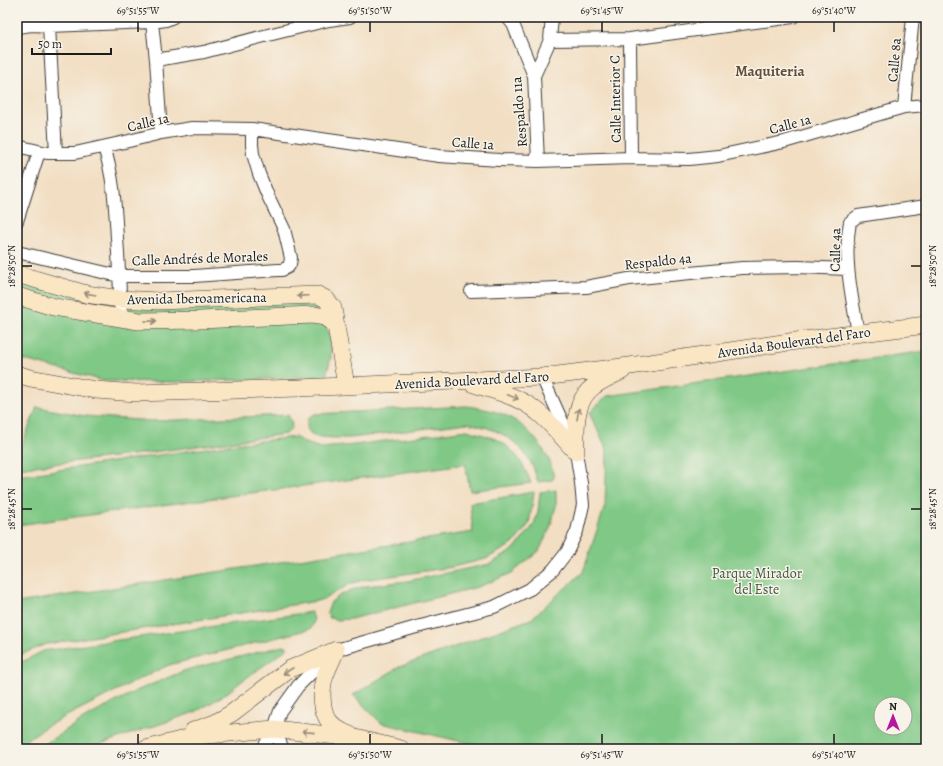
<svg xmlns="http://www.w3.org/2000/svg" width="943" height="766" font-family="Alegreya,serif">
  <rect width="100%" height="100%" fill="#f7f3e8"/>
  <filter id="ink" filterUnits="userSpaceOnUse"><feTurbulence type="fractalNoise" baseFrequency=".025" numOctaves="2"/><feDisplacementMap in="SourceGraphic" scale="8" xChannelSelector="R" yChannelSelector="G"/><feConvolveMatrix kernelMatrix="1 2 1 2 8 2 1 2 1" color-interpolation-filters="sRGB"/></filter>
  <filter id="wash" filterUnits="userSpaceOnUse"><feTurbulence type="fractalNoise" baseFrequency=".012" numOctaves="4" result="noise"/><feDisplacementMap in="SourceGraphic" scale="16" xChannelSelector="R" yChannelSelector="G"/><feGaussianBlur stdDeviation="0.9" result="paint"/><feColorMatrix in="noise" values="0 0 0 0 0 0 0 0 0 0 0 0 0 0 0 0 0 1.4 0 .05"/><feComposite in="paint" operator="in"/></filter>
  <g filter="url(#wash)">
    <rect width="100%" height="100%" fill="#f2dec2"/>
    <!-- green -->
    <path fill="#7fc885" stroke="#4e7250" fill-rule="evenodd" d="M17,276L86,296L316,300L318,305L316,312L138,319L17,293Z
      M17,301L54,312L310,321L325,324L331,338V357L326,377L172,382L104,381L17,358Z
      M926,351V749H493L381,723L353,695L399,667L531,619L583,572L605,506L607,449L589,413L607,396ZM881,704H905V728H881Z
      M467,406C480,408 498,411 509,417C527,427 540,442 549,460C552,466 553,473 554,478L552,480L538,482C536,477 535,472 533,467C527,453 514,440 500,433C490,428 478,425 467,423L351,438C338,438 326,438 313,436L307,429C307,421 307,417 315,414Z
      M37,407L85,416L152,421L288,415C293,423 294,428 286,434L132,455L17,468V457Z
      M467,430C476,433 492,437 500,441C516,451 524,465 531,483L470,491L465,464L17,525V476L234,444L295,437L305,443L321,448L354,445Z
      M556,490V506L550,528L539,551L512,573L478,587L351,619L338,620L330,618L327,613L331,602L339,596L351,590L366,586L407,581L490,564L513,550L530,530L534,524L538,512L540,492Z
      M534,492L532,506L529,524L513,544L486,559L453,567L363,580L350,584L326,598L317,601L47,644L17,656V603L473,532L470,503Z
      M311,612C315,619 315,622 310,629L169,665L139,679L47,726L17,746V666L20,663L43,651Z
      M283,646H287V649L242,681L227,693L211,703L195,712L169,721L86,749H37L83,719L136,691L186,670Z"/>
  </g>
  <g filter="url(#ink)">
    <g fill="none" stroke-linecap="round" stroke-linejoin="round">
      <defs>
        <path id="street" d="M507,17L513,24L534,76L538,161
          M152,22L156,60L161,133
          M49,26L56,153
          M17,27L32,25L49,26L152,22L166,20L173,17
          M630,39L631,158
          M550,40L630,39L793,17
          M156,60L204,52L268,35L329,20L350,17
          M534,76L550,40L552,17
          M904,107L913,17
          M17,146L47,153H75L129,141L161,133L192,128L252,129L439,156L499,160L538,161L631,158L689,159L718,156L784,142L904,107L926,105
          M104,147C114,178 115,206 117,238C119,265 120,291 121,318
          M17,221L39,152
          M17,252L119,276H194L278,270H282L288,267L290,264L291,258L284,229L268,196L259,174L253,154L252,145V129
          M471,291L586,287L629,279L742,268L798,267L848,269
          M858,333C852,297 843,259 850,222L858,216L926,206
          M274,729L283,749
          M263,749L274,729L280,711L298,686L320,664L336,650L413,628L494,607L530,589L553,570L567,552L577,531L583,505L581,483L576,452L542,377"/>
        <path id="secondary" d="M17,274L86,294L120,299L158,301L318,295L326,299L333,308L346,386
          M17,296L54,307L139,321L200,320L313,315L325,317L336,326
          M17,374L30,378L96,390L136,393L299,388L542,377L630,366L796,341L926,325
          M474,384C490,389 506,393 521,401C542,411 560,435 576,452
          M576,452C576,430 573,401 594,386C602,380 613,375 622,371
          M336,650C333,658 328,667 325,676C321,686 321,706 326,716C330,725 341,732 350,735
          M193,731L215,723L232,713L290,669L336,650
          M146,749L196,736L274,729L355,738L401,749"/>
      </defs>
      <!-- street casing -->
      <use href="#street" stroke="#3c3935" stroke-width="14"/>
      <!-- secondary casing -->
      <use href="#secondary" stroke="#3c3935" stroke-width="18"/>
      <!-- street -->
      <use href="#street" stroke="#fff" stroke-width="12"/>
      <!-- secondary -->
      <use href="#secondary" stroke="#fbe6c4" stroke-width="17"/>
    </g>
    <!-- one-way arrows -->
    <defs><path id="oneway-shaft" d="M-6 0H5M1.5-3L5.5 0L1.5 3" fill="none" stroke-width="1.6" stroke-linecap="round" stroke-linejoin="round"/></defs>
    <g stroke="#978b78">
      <use href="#oneway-shaft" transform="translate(90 294) rotate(-170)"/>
      <use href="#oneway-shaft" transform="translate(303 296) rotate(178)"/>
      <use href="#oneway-shaft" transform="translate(151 321) rotate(-1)"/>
      <use href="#oneway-shaft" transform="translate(513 397) rotate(22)"/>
      <use href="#oneway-shaft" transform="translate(578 414) rotate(-80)"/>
      <use href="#oneway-shaft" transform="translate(288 671) rotate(147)"/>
      <use href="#oneway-shaft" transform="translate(308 732) rotate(-174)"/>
    </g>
  </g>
  <!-- ticks -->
  <path fill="none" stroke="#1c1c1c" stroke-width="1.5" d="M138,22V32M370,22V32M602,22V32M834,22V32M22,266H32M911,266H921M22,509H32M911,509H921M138,734V744M370,734V744M602,734V744M834,734V744"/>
  <g text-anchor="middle" stroke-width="3" stroke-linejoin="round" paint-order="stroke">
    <!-- street labels -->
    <g font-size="14" fill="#1c1c1c" stroke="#f7f3e8">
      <text transform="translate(894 60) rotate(-85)" y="5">Calle 8a</text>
      <text transform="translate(615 99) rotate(-91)" y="5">Calle Interior C</text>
      <text transform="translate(519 112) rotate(-95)" y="5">Respaldo 11a</text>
      <text transform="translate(148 122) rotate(-13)" y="5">Calle 1a</text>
      <text transform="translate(790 124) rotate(-15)" y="5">Calle 1a</text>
      <text transform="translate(473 143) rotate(4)" y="5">Calle 1a</text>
      <text transform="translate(835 250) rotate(-89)" y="5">Calle 4a</text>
      <text transform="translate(200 258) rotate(-2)" y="5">Calle Andrés de Morales</text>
      <text transform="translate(658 261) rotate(-6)" y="5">Respaldo 4a</text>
      <text transform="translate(197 298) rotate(-1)" y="5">Avenida Iberoamericana</text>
      <text transform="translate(794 342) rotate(-8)" y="5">Avenida Boulevard del Faro</text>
      <text transform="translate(472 380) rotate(-3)" y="5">Avenida Boulevard del Faro</text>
    </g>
    <!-- park labels -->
    <g font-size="14" fill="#3f5841" stroke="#f7f3e8">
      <text x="757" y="578">Parque Mirador<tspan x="757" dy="16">del Este</tspan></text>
    </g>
    <!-- neighbourhood labels -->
    <g font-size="15" font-weight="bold" fill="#624d37" stroke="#f7f3e8">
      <text x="770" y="76">Maquiteria</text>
    </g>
  </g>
  <!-- margin -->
  <rect width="943" height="766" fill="none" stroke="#f7f3e8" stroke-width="44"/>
  <!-- north arrow -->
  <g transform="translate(893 716)"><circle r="19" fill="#f7f3e8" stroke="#9f9d96"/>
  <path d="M0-3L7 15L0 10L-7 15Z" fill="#b5179e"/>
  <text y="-6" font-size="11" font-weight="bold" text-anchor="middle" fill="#1c1c1c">N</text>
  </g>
  <!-- scale -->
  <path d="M32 48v6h79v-6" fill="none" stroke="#1c1c1c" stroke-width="2"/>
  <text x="38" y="48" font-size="12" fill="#1c1c1c" stroke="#f7f3e8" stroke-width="3" paint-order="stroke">50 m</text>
  <rect x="22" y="22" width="899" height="722" fill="none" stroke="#1c1c1c" stroke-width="1.5"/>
  <g font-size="10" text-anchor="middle" fill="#1c1c1c">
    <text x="138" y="14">69°51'55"W</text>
    <text x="370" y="14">69°51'50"W</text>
    <text x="602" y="14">69°51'45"W</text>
    <text x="834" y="14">69°51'40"W</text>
    <text transform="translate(11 266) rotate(-90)" y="4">18°28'50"N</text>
    <text transform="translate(932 266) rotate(-90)" y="4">18°28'50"N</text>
    <text transform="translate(11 509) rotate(-90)" y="4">18°28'45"N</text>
    <text transform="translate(932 509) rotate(-90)" y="4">18°28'45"N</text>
    <text x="138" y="758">69°51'55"W</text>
    <text x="370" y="758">69°51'50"W</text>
    <text x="602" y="758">69°51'45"W</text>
    <text x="834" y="758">69°51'40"W</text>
  </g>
</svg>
